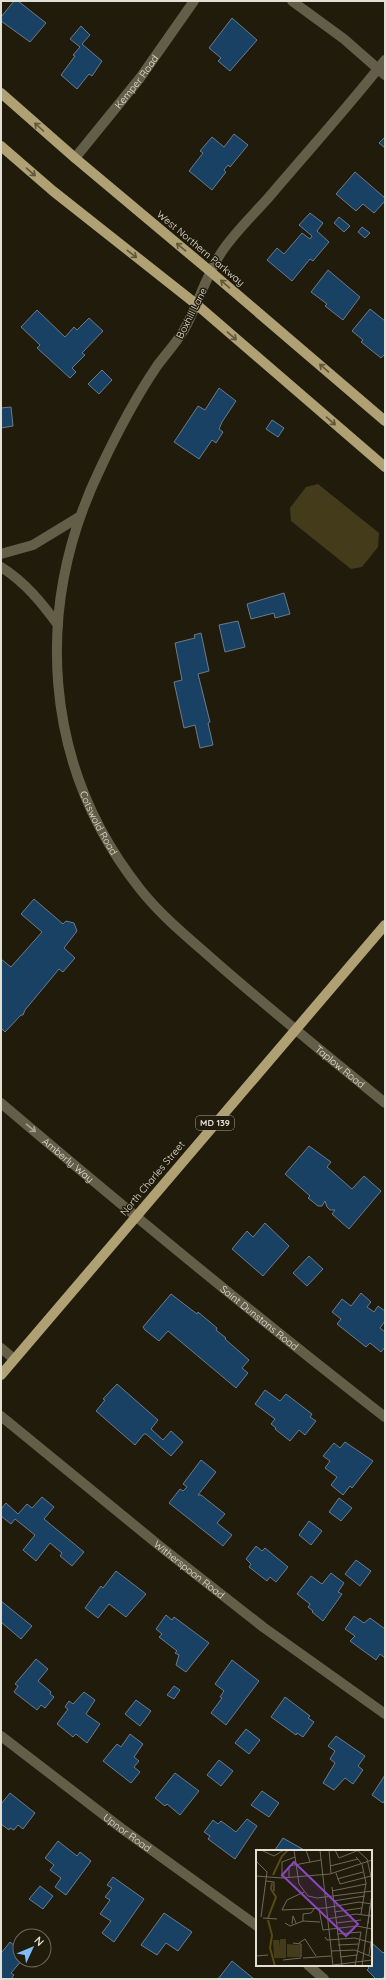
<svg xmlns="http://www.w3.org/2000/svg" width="386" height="1980" font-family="Quicksand,sans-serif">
  <rect width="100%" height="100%" fill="#201b0b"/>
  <!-- green -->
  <path fill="#443b1b" d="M318,484L379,533L378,547L362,567L351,569L291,521L290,508L306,487Z"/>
  <!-- building -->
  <path fill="#194163" stroke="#6c7b8a" d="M14,1H18L46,23L30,42L1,21V17Z
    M232,18L257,40L230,71L218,61L221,58L209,48Z
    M81,26L90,35L82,44L102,61L92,76L89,74L77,89L61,75L75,56L73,55L80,47L70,39Z
    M234,134L248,145L230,167L228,165L224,170L226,172L212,190L189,171L203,153L200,151L212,137L224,147Z
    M385,137V148L379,143Z
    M355,172L385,198V201L374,213L363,204L356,211L336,194Z
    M310,213L323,223L317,231L329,242L313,261L310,259L292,281L267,260L277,248L284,254L302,233L310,239L312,236L299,225Z
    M339,217L350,226L344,232L334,223Z
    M362,227L370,233L365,238L358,232Z
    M328,270L360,297L343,320L325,306L327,304L311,292Z
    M370,309L385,321V354L381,358L361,342L363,340L352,331Z
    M37,310L65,337L74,327L77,330L89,318L103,331L82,353L85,355L72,368L76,372L70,378L37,348L40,345L21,327Z
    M102,370L112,380L99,394L88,384Z
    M219,388L236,401L222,422L219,429L223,432L216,443L212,440L199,459L174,442L198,406L205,410Z
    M11,407L13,426L1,428V408Z
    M272,420L284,428L278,437L266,429Z
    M284,593L290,614L275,618L274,613L251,619L247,604Z
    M238,621L245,647L225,652L219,625Z
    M201,633L209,671L198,674L210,722L208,723L213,745L200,748L195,725L184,728L174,682L182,680L175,643L195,638L194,635Z
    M34,899L63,924L66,921L74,923L77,931L64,948L75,958L63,972L59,969L25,1010L23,1015H21L5,1032L1,1028V959L11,967L42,932L21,914Z
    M309,1146L331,1162L327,1167L352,1189L364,1176L381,1191L349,1229L332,1214L335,1210H330L327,1207L325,1201L322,1206H318L308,1198L310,1196L285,1174Z
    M265,1223L289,1246L263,1276L232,1249L247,1231L253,1237Z
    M309,1256L323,1269L307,1286L293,1273Z
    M361,1293L371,1302L367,1307L374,1312L378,1306L385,1311V1321L380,1328L385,1332V1347L381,1352L370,1343L366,1347L337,1324L341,1319L332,1312L342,1299L351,1306Z
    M171,1294L197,1314L198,1312L217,1328L216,1330L226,1338L225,1339L249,1360L242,1368L248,1373L236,1388L168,1331L159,1341L145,1330L143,1327Z
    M117,1384L158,1420L151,1429L163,1440L171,1431L183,1442L171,1456L146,1434H144L135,1445L96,1411L105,1400L103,1399Z
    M265,1390L280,1401L286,1394L312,1414L310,1417L316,1421L305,1435L299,1430L290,1441L275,1429L276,1428L271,1424L275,1419L255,1404Z
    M345,1442L373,1461L352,1488L350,1486L343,1495L331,1485L337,1477L325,1468L330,1461L323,1456L334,1443L340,1448Z
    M201,1460L216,1472L198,1495H201L225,1514L217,1523L232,1535L223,1546L169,1503L180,1489L183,1491L187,1487L183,1484Z
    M42,1497L54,1507L44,1519L84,1552L72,1566L60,1556L62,1553L50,1543L36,1561L23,1550L35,1535L15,1519L11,1524L1,1516V1509L6,1503L18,1514L27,1504L32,1508Z
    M339,1498L352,1508L341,1521L329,1512Z
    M309,1521L322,1531L311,1545L299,1535Z
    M256,1546L262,1551L265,1548L288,1567L276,1582L270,1577L267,1581L249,1567L251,1564L246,1559Z
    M356,1560L371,1571L360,1586L345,1574Z
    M116,1571L146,1594L126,1617L109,1604L98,1618L85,1608L101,1586L103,1588Z
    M331,1573L344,1583L338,1592L342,1594L323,1621L312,1612L313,1611L308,1607L310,1604L297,1594L311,1576L322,1584Z
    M1,1601L32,1626L21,1639L1,1622Z
    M166,1615L172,1620L174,1617L209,1643L186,1672L176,1665L179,1655L175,1653L177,1651L159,1637L162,1634L156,1629Z
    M354,1616L364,1623L370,1618L385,1629V1658L380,1654L376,1660L350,1641L355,1636L345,1629Z
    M36,1659L48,1669L38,1681L51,1692L50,1694L54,1697L45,1708L41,1705L37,1710L14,1692L18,1686L15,1684Z
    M232,1660L259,1681L226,1725L211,1713L222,1698L220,1697L224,1691L215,1684Z
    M174,1686L180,1690L174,1699L167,1695Z
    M84,1692L95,1700L86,1714L100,1724L87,1743L76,1734L73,1737L57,1724L68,1709L65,1707L69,1701L73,1704Z
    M285,1697L310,1716L308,1718L314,1722L303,1737L297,1733L296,1735L271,1717Z
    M136,1700L151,1711L140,1726L125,1714Z
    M246,1729L260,1740L249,1754L235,1743Z
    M130,1734L143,1744L134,1757L139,1761L134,1767L140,1772L131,1783L103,1761L117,1744L121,1747Z
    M336,1736L365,1756L358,1766L363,1770L353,1784L345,1778L334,1790L323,1783L335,1763L330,1759L335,1751L328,1746Z
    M219,1760L233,1771L221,1786L207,1775Z
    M175,1773L199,1791L180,1815L167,1804L165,1806L155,1798Z
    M385,1775V1800L383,1803L372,1795Z
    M262,1791L279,1803L269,1817L251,1805Z
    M10,1793L35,1813L23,1829L18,1825L14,1830L10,1828L9,1830L1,1824V1804Z
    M247,1819L257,1826L235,1859L208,1839L210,1836L204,1832L213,1820L218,1824L221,1821L236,1832Z
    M283,1838L290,1842L306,1851H276L275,1850Z
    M58,1841L77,1856L80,1852L91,1861L66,1895L55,1887L61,1878L50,1870L54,1865L45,1858Z
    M113,1877L144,1899L114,1942L102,1933L111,1921L100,1914L110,1900L105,1897L112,1888L107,1885Z
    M40,1886L53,1896L43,1909L29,1899Z
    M164,1913L192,1932L178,1951L166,1943L157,1955L141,1945Z
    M10,1942L20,1950V1960H22L11,1973L14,1975L11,1979H1V1951L2,1952Z
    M371,1942L383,1953L385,1951V1976L382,1979H376L367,1970L369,1968L366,1965H371Z
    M232,1961L254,1979H218Z"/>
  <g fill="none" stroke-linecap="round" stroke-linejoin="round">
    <!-- pedestrian -->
    <path stroke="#645e49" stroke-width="10" d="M1,1348L14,1359"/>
    <!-- minor -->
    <g stroke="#645e49" stroke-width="10">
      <path d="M292,1L344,39L385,75"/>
      <path id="s1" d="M385,60C348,107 308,151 269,197C254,214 236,231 223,250C206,274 198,305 184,330C176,343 166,354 157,366C136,397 117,433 101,467C33,607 42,765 140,889C162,917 191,940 218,964C273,1012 329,1057 385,1103"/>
      <path id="s2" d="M75,158L140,78L194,1"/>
      <path d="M1,554L33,545L79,517"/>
      <path d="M1,567C25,582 42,603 58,625"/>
      <path id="s3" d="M1,1103C127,1210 254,1315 385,1417"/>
      <path id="s4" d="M1,1416L161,1547L263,1627L385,1714"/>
      <path id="s5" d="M1,1736L121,1828L257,1926"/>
      <path d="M308,1965L324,1979"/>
    </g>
    <!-- primary -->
    <path stroke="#afa174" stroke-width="10" d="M1,93L75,158L211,272L385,421
      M1,146L53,191L196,304L385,467
      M1,1375L385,925"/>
  </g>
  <!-- one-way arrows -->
  <defs><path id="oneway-shaft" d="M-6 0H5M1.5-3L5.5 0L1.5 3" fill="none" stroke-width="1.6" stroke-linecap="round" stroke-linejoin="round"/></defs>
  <g stroke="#60573a">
    <use href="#oneway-shaft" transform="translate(39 127) rotate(-138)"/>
    <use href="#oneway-shaft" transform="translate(31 172) rotate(41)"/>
    <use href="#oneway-shaft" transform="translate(181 247) rotate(-140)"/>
    <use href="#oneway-shaft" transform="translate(132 254) rotate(38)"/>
    <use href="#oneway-shaft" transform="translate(225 284) rotate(-139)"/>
    <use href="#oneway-shaft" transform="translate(232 336) rotate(41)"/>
    <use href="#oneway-shaft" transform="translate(324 368) rotate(-139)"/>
    <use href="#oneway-shaft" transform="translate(331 421) rotate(41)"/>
  </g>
  <use stroke="#a9a596" href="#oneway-shaft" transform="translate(31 1128) rotate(40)"/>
  <g text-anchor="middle" stroke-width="3" stroke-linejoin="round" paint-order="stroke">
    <!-- shield labels -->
    <rect fill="#201b0b" stroke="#a8a498" stroke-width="1" x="196" y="1116" width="38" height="14" rx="3"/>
    <g font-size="9" font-weight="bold" fill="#e2dfd5">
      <text x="215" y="1126">MD 139</text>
    </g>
    <!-- street labels -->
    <g font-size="10" fill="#e2dfd5" stroke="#201b0b">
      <text dy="4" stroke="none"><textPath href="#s2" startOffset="98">Kemper Road</textPath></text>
      <text transform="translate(201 248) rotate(40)" y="4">West Northern Parkway</text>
      <text transform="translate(191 313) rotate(-63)" y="4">Boxhill Lane</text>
      <text dy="4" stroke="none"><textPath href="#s1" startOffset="869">Cotswold Road</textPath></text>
      <text dy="4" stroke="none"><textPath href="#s1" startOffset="1215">Taplow Road</textPath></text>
      <text dy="4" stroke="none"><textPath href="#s3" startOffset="88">Amberly Way</textPath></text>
      <text transform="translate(152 1178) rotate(-50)" y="4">North Charles Street</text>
      <text dy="4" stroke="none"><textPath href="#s3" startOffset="336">Saint Dunstans Road</textPath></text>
      <text dy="4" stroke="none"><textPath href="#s4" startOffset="243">Witherspoon Road</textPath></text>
      <text dy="4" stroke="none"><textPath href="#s5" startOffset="159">Upnor Road</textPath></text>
    </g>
  </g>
  <!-- overview -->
  <g transform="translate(256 1850)">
    <rect width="116" height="116" fill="#201b0b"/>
    <path d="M24,89H30V102H27H30V108H18L17,90H23V97ZM31,94L44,95V107H31Z" fill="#443b1b"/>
    <path fill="none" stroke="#594a13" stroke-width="2" d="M17,25L26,6L32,0M12,68L20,47L15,39L16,33M12,70L16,85L14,98L19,116"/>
    <path fill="none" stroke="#6e695c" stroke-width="1" d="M5,0L18,6L28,0M38,0L43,34L52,46L61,48L116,41M50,0L54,12M64,0L77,116M73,0L75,23M79,0L83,8L103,0M101,0L111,9L116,31M100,7L106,14L110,33L105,64M0,11L11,22L5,67M74,16L102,9M80,23L84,34L115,26M0,26L26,28L74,24L116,10M33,27V16L65,10M26,28V12L39,7M81,29L107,22M10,31L18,32V41M76,37L86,116M76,41L110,34M48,42L31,50L26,60L69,58L103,52L116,54M77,51L109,46M58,59L55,63L47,64V71L64,72M63,59L67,80L101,76L116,79M78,62L106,58M7,68L21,69M71,69L100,64L116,66M29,73L34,76L47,71M80,73L105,70M36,74L37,66L40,73M112,74L116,43M81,84L105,82L99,116M69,87L71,90L99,88L116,93M37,93L45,94V107M43,93L49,89L60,106M82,95L103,94M75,101L99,100L116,107M113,105L116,85M0,106L12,105M84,107L101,105M47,108L75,106M27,110L45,108M77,115L116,110M106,116L114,56"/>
    <path fill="#8a47c2" fill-opacity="0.15" stroke="#8a47c2" stroke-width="2" d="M38,12L102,74L90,86L26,25Z"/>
    <rect width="116" height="116" fill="none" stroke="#e2dfd5" stroke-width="2"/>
  </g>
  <!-- border -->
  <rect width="386" height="1980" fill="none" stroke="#e2dfd5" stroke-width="4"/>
  <!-- north arrow -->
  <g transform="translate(32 1948) rotate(46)"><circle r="19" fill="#201b0b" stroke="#6e695c"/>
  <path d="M0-3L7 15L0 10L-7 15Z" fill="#7ebdf9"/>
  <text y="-6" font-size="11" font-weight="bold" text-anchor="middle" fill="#e2dfd5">N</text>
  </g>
</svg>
